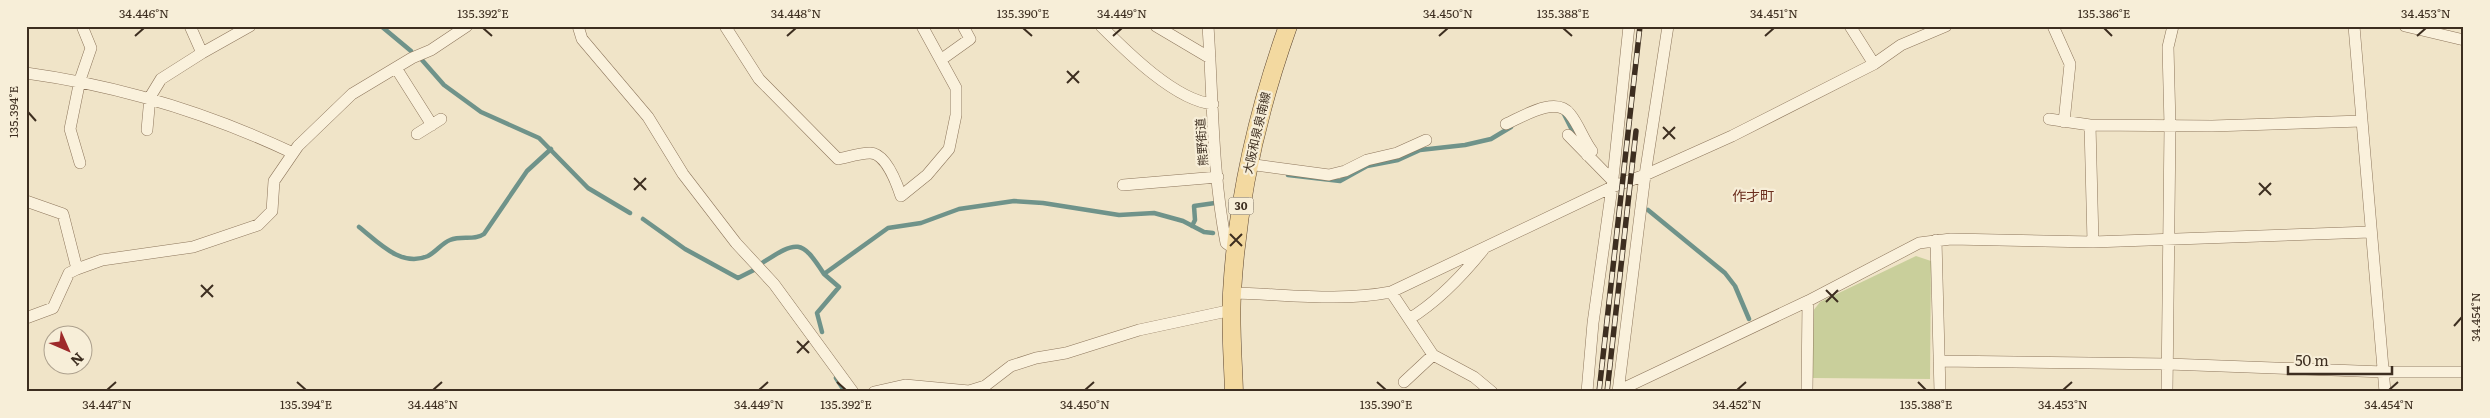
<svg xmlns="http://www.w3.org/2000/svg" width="2490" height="418" font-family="Literata,'Noto Sans JP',serif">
  <rect width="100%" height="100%" fill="#f0e4c8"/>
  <!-- green -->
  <path fill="#c9cf9b" d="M1916,256L1931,261L1930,379L1813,378V311L1820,302Z"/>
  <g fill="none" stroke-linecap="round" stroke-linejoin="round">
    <!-- stream -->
    <path stroke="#6f938a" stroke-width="4.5" d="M381,26L411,51
      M422,60L444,85L481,112L539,138L588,188L630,213
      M1564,114L1575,136
      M1288,175L1340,181L1367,166L1398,160L1420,150L1465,145L1491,139L1511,127
      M1648,210L1725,273L1735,286L1749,319
      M643,219L685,249L738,278L754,270
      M1192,226L1195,220L1194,206L1215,203
      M359,227C378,242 401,268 428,256C436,252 442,243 450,240C462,235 474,241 484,234L527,171L551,149
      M762,263C797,241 801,238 824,274L888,228L921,223L959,209L1014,201L1043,203L1119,215L1154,213L1183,221L1204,232L1213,233
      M822,332L817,313L839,287L824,274
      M836,378L845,392"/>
    <defs>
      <path id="street" d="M578,26L582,39L648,117L683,174L736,243L774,284L853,392
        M725,26L759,79L838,159C848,157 860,153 870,153C886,153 897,184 901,196L927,175L949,149L956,115V88L922,26
        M1101,26C1127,52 1176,101 1213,104
        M1156,26L1210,58
        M1208,26C1213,98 1212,172 1226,243L1236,250
        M1850,26L1874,64
        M2053,26L2070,64L2064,122
        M2354,26L2385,392
        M2405,26L2464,40
        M202,53L250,26
        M942,59L970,39L963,26
        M396,68L432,125
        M26,73C121,86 206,112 293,153
        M2049,119L2090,125L2212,126L2362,121
        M1506,124C1522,117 1556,95 1570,114C1579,125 1583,139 1592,151L1587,155
        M2090,125L2093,242
        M147,130L150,97L161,79L202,53L190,26
        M417,134L441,119
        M1568,135L1613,181
        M80,163L70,129L80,80L91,48L82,26
        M1248,164L1329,175L1345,171L1367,160L1397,153L1426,140
        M1123,185L1218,177
        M26,201L63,214L77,269
        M1936,240L1940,392
        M1391,292L1433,355L1474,377L1492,392
        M1232,293C1285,294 1338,302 1391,292L1612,187L1645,175L1732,136L1874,64L1901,45L1946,26
        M26,318L53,308L69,273L77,269L102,260L193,247L258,225L272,211L274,181L298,146L352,94L412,58L431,50L467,26
        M1409,319C1437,302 1462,276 1483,250
        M1939,361L2168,364L2384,372H2464
        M1404,382L1433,355
        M1618,391L1808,301L1919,243L1951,239L2093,242L2370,232
        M874,392L905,385L969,391L985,386L1011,366L1036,358L1066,353L1139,330L1232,310
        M1587,392L1593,323L1612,187L1629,26
        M1618,392L1645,175L1668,26
        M1807,392L1808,301
        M2167,392L2170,126L2168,47L2173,26"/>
      <path id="primary" d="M1234,392C1233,359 1230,326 1232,293C1237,201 1257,113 1288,26"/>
    </defs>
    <!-- street casing -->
    <use href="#street" stroke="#8d765c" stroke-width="12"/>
    <!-- primary casing -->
    <use href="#primary" stroke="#5b4430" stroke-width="19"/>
    <!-- street -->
    <use href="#street" stroke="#faf1dc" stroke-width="11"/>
    <!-- primary -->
    <use href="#primary" stroke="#f3d9a0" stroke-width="18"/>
    <defs>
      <path id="rail" d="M1599,392L1640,26
        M1607,392L1636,131"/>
    </defs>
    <!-- rail casing -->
    <use href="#rail" stroke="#3d2e20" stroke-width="5.5"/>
    <!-- rail -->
    <use href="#rail" stroke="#f7eed8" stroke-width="4" stroke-dasharray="11" stroke-linecap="butt"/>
  </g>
  <!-- ticks -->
  <path fill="none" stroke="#3d2e20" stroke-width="2" d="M483,28L492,36M1023,28L1032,36M1563,28L1572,36M2104,28L2112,36M135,36L144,28M787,36L796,28M1113,36L1122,28M1439,36L1448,28M1765,36L1774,28M2417,36L2426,28M1067,71L1079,83M1067,83L1079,71M28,112L36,121M1663,127L1675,139M1663,139L1675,127M634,178L646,190M2259,183L2271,195M634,190L646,178M2259,195L2271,183M1230,234L1242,246M1230,246L1242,234M201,285L213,297M1826,290L1838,302M201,297L213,285M1826,302L1838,290M2454,326L2462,317M797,341L809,353M797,353L809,341M297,382L306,390M837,382L846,390M1377,382L1386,390M1918,382L1926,390M107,390L116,382M433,390L442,382M759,390L768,382M1085,390L1094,382M1737,390L1746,382M2063,390L2072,382M2389,390L2398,382"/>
  <g text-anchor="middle" stroke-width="4.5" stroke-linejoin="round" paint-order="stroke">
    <!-- shield labels -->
    <rect fill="#f7eed8" stroke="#756857" stroke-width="1" x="1228.5" y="197.5" width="25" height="17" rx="4"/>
    <g font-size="11" font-weight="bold" fill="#3d2e20">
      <text x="1241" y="210">30</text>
    </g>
    <!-- street labels -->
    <g font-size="12" fill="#3d2e20" stroke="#f7eed8">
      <text transform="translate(1257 133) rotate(-77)" y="4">大阪和泉泉南線</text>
      <text transform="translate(1202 142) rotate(-94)" y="4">熊野街道</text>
    </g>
    <!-- neighbourhood labels -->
    <g font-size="14" fill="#6b2e1e" stroke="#f7eed8">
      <text x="1753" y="201">作才町</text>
    </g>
  </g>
  <!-- border -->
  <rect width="2490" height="418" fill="none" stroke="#f7eed8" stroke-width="55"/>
  <!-- north arrow -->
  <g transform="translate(68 350) rotate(135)"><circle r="24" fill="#f7eed8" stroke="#ada18e"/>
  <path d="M0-4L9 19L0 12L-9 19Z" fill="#9e2a2b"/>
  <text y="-8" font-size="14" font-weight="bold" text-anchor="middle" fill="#3d2e20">N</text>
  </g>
  <!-- scale -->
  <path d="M2288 366v8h104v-8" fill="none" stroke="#3d2e20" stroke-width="2.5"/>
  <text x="2295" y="366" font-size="15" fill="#3d2e20" stroke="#f7eed8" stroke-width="4" paint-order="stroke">50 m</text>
  <rect x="28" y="28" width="2434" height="362" fill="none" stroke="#3d2e20" stroke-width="2"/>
  <g font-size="12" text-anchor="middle" fill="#3d2e20">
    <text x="144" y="18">34.446°N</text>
    <text x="483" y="18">135.392°E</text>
    <text x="796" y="18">34.448°N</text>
    <text x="1023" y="18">135.390°E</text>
    <text x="1122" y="18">34.449°N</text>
    <text x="1448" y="18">34.450°N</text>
    <text x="1563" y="18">135.388°E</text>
    <text x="1774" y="18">34.451°N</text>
    <text x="2104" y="18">135.386°E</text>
    <text x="2426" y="18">34.453°N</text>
    <text transform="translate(14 112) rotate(-90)" y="4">135.394°E</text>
    <text transform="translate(2476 317) rotate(-90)" y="4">34.454°N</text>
    <text x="107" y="409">34.447°N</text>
    <text x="306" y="409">135.394°E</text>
    <text x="433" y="409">34.448°N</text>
    <text x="759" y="409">34.449°N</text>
    <text x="846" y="409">135.392°E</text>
    <text x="1085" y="409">34.450°N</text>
    <text x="1386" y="409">135.390°E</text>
    <text x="1737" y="409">34.452°N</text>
    <text x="1926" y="409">135.388°E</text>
    <text x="2063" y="409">34.453°N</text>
    <text x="2389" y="409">34.454°N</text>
  </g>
</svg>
